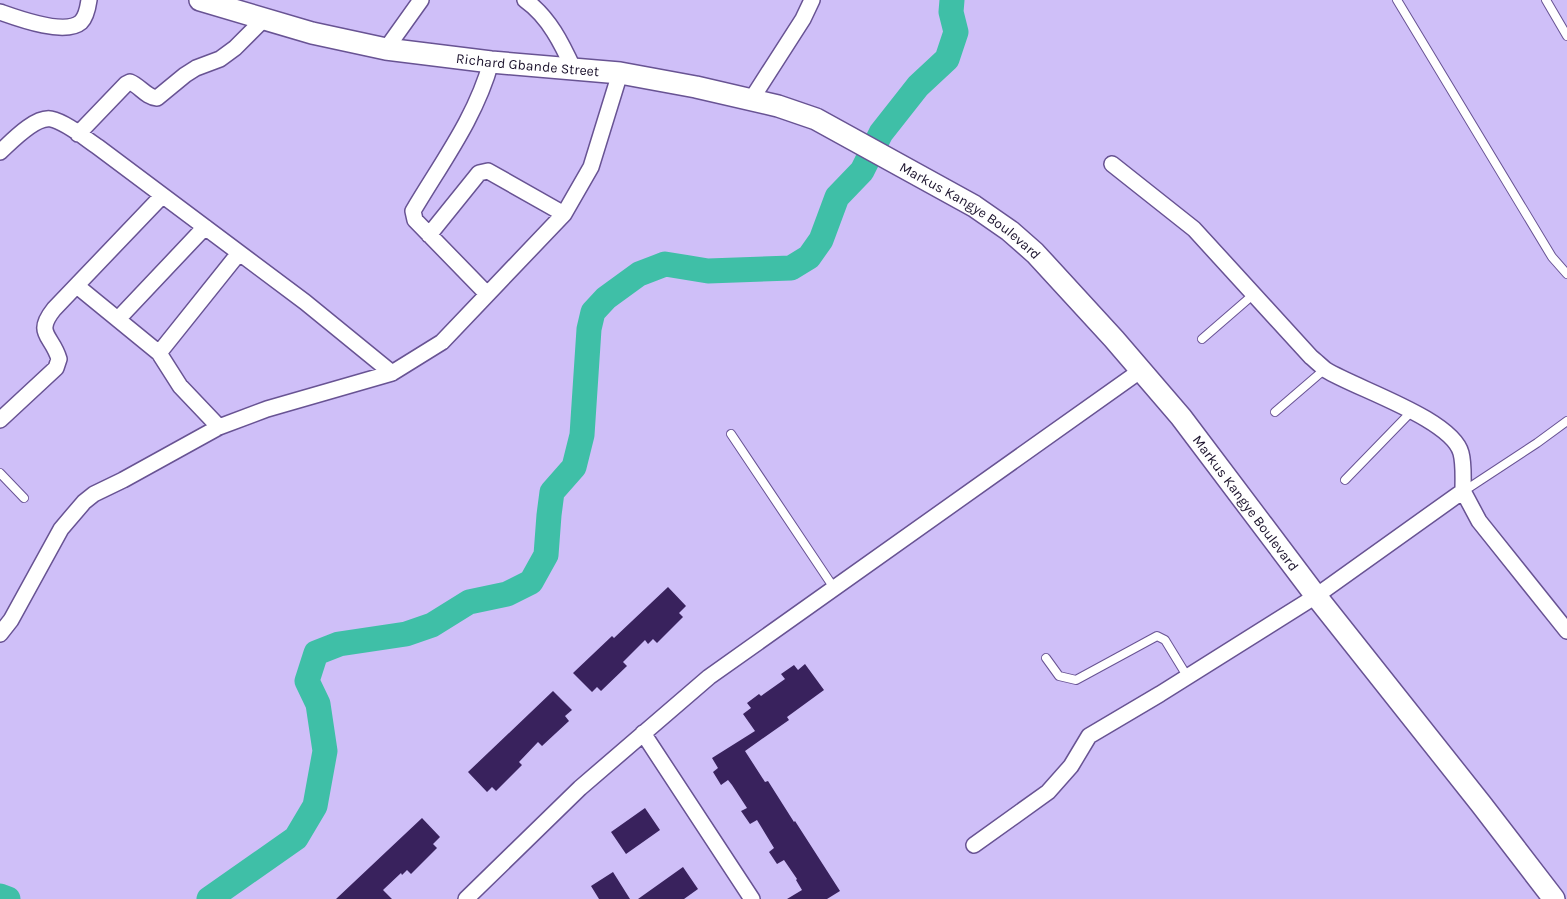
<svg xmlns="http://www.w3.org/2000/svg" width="1567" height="899" font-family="Karla,sans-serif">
  <rect width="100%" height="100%" fill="#cfbff8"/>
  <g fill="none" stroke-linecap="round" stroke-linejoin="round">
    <!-- river -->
    <path stroke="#3fbfa7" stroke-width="25" d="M0,896L8,899
      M209,899L296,838L315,806L325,751L318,704L307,681L316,653L339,644L406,634L432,625L469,602L507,594L531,582L546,555L549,515L552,492L574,467L582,435L589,329L593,312L606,298L639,274L665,264L708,271L791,268L809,257L821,240L837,197L862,171L881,133L918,86L947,59L956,32L951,12L952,0"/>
  </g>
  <!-- building -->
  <path fill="#39225d" d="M668,587L686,606L679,613L683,617L657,643L653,639L648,644L645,640L623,662L627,666L601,691L597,687L592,692L573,673L612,636L614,638Z
    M805,664L824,690L787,717L789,720L745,751L765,782L768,781L794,822L795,821L840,891L827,899H787L802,890L796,880L797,879L784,860L777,864L769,852L774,848L757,820L750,824L741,811L747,808L732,785L728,780L721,785L713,772L718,768L712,758L755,731L743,714L751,708L747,703L759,694L761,696L785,679L781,674L794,665L798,670Z
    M553,691L572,710L565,716L569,721L542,746L538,742L519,762L522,765L496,791L492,787L487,792L468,772Z
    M645,808L660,830L626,854L611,832Z
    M422,818L440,837L433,844L437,848L411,874L407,870L402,875L401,873L383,890L392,899H336Z
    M683,867L698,889L684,899H638Z
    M613,872L630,899H599L591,886Z"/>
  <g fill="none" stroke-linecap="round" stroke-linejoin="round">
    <defs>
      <path id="lane" d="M1397,0L1552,257L1567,274
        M1546,0L1567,36
        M1202,339L1254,294
        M1275,412L1325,369
        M731,434L834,588
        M0,473L24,498
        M1345,480L1412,411
        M1464,491L1537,443L1567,421
        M1046,658L1059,676L1076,680L1157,636L1165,640L1187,676"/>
      <path id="street" d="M525,0C549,17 562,44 574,70
        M0,12C17,18 65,36 81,22C86,17 88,7 89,0
        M386,49L421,0
        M751,100L803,19L812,0
        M78,134L126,84L130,82C140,86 146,97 157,98L185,75L196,68L220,59L235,48L264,19
        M0,152C11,142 35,116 51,119C66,122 86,139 98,147L305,302L392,373
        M429,235L479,173L488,171L564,214
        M77,286L159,353L180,386L219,427
        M487,294L415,220L413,211C442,162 476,117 491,62
        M119,318L205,227
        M159,353L239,253
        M0,420L56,368L59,359C52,335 34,334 54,309L162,196
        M1463,491L1479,521L1567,631
        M0,634L11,620L61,529L84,502L94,494L123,480L219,427L267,409L392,373L442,342L564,214L591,167L620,73
        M643,733L752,899
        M974,845L1048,792L1071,766L1089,736L1160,694L1316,596L1463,491C1463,479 1464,464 1461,453C1452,419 1357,389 1326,370C1321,366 1316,361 1311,357L1194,229L1112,164
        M466,899L580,788L709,677L1140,371"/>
      <g id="secondary">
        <path id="s1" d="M200,0L312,33L386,49L491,62L620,73L696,87L778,106L816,119L974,206L1010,231L1035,253L1114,339L1181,417L1316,596L1481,804L1554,899"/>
      </g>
    </defs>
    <!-- lane casing -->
    <use href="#lane" stroke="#685393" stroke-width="10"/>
    <!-- street casing -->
    <use href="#street" stroke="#685393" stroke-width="18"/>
    <!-- secondary casing -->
    <use href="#secondary" stroke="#685393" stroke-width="24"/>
    <!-- lane -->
    <use href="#lane" stroke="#fff" stroke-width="8"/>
    <!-- street -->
    <use href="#street" stroke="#fff" stroke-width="15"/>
    <!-- secondary -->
    <use href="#secondary" stroke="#fff" stroke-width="21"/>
  </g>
  <g text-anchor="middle" stroke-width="5" stroke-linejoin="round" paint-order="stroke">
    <!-- street labels -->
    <g font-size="14" fill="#1b122c" stroke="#dbcefa">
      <text dy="5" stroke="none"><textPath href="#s1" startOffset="335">Richard Gbande Street</textPath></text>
      <text dy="5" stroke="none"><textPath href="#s1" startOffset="809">Markus Kangye Boulevard</textPath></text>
      <text dy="5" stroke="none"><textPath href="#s1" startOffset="1214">Markus Kangye Boulevard</textPath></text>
    </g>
  </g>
</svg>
